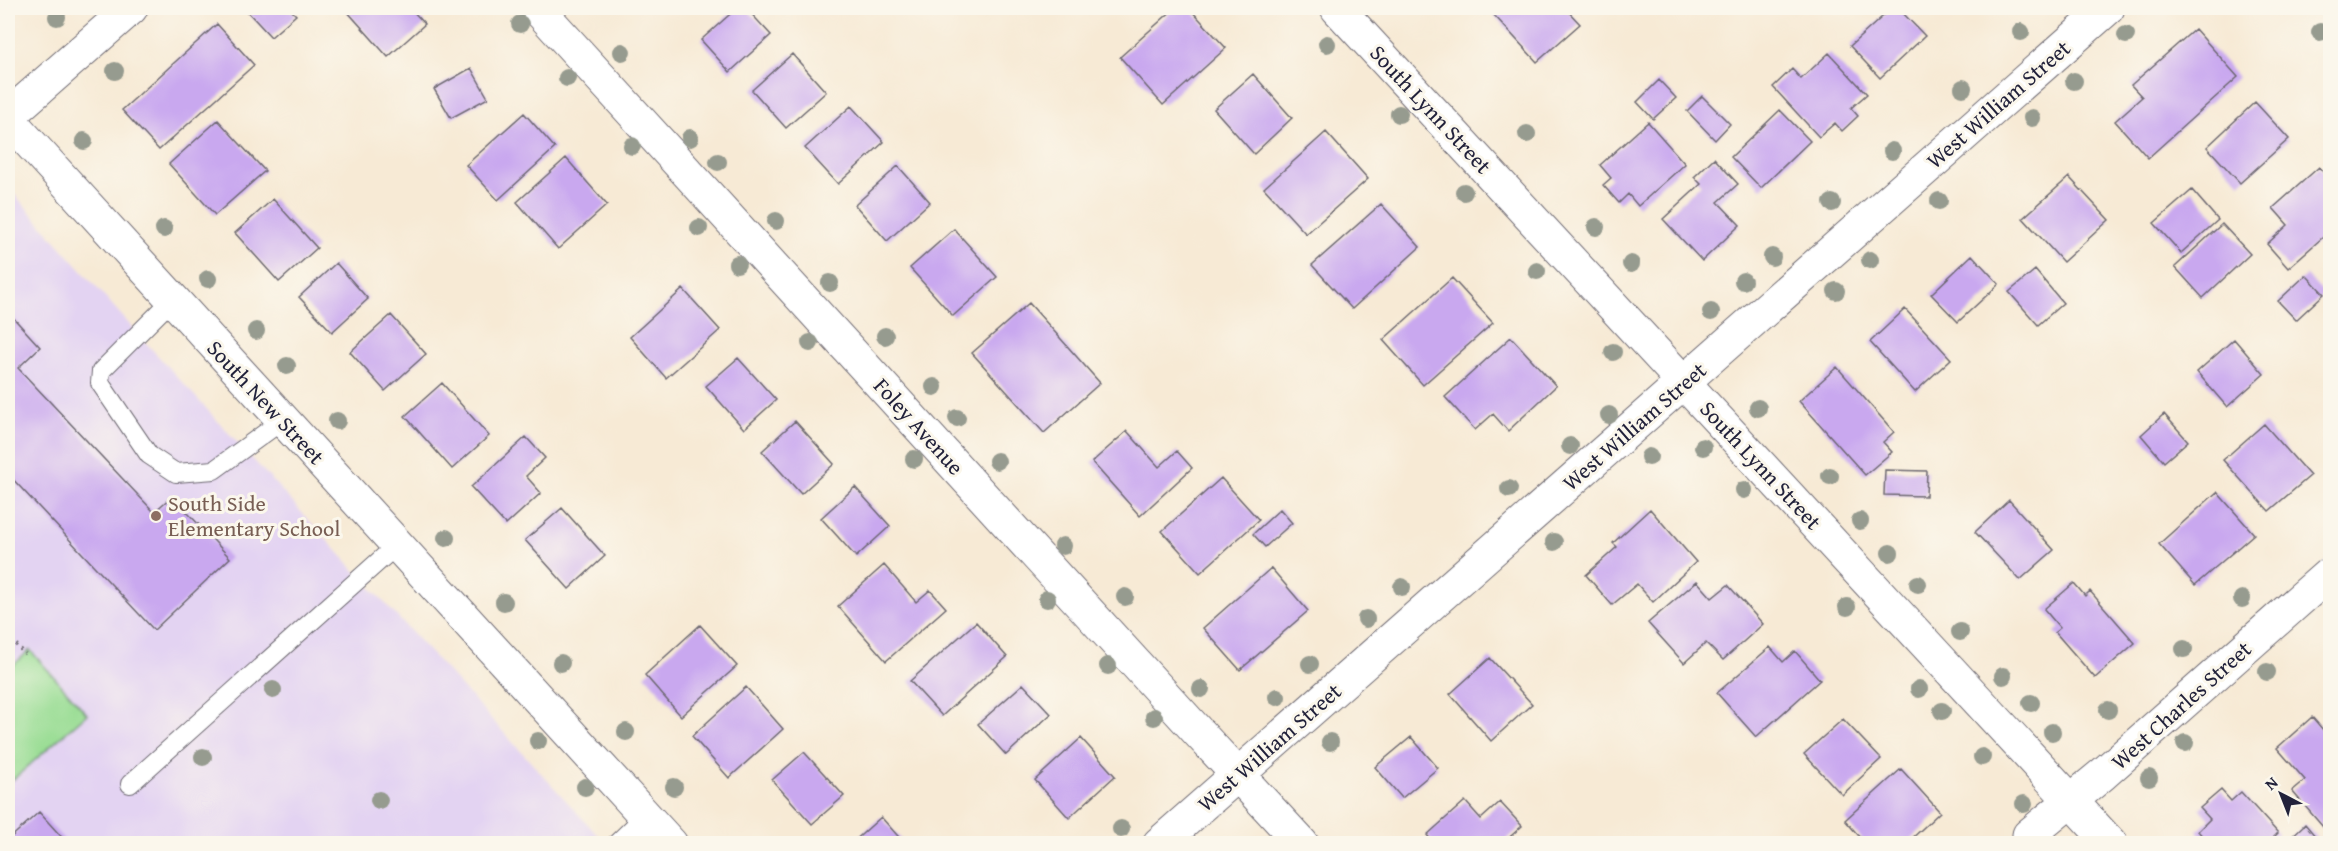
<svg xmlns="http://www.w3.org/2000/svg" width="2338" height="851" font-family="'Gentium Book Plus',serif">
  <rect width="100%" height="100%" fill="#fbf7ec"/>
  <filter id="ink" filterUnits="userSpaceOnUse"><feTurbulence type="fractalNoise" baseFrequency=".0167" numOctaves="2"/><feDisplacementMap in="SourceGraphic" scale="12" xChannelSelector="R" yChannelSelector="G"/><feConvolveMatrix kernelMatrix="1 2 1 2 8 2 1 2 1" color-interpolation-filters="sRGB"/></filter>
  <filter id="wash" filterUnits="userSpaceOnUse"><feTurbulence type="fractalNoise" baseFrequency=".008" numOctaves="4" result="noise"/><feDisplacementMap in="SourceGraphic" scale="24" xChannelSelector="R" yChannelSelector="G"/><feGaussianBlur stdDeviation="1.35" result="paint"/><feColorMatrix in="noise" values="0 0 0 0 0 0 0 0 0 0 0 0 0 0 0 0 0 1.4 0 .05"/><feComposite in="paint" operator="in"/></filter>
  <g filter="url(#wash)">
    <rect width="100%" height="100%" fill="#f7ead5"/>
    <!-- built -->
    <path fill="#e3d3f2" d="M8,187L137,333L605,843H8Z"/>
    <!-- green -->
    <path fill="#9add94" stroke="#5e8068" stroke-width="1.5" d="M30,650L87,714L8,784V670Z"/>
    <g id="blocks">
      <!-- building -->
      <path fill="#c9a8ef" d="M244,8H289L296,15L271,37Z
        M351,8H410L425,24L388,57L347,11Z
        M737,8H746L771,35L730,72L701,40Z
        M1175,8H1189L1226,48L1163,105L1120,57Z
        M1502,8H1565L1580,24L1537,62L1494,15Z
        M1892,8H1898L1925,36L1880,78L1850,46Z
        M217,24L254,65L159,150L122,110Z
        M2195,29L2238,77L2148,158L2115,121L2142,97L2131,85Z
        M1829,53L1867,94L1851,108L1858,116L1842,131L1835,123L1819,137L1773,87L1792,69L1801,79Z
        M792,54L826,92L786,128L752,90Z
        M471,68L488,98L451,118L434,89Z
        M1253,74L1292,118L1254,154L1214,109Z
        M1659,80L1676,98L1653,119L1637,102Z
        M1702,96L1730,124L1715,140L1687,111Z
        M2255,102L2289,139L2240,183L2207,147Z
        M851,106L884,142L838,184L805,148Z
        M1780,110L1810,141L1761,188L1731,157Z
        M524,113L555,148L498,200L466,165Z
        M218,120L265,171L215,215L169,164Z
        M1648,122L1685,164L1638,206L1628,194L1619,203L1603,185L1611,178L1600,165Z
        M1326,132L1368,179L1306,234L1264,188Z
        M566,158L607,205L558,249L517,202Z
        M1714,158L1738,184L1718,202L1740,225L1702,261L1663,219L1701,184L1694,177Z
        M898,166L930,202L887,241L855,205Z
        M2319,167L2330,180V231L2288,268L2267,244L2288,225L2273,208Z
        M2069,177L2109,220L2063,262L2023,218Z
        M2192,190L2218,220L2181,253L2154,223Z
        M273,199L317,248L279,282L235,233Z
        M1381,204L1420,247L1352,309L1312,265Z
        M2222,224L2250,254L2203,298L2175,267Z
        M954,229L997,277L953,316L910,268Z
        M1972,255L1999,284L1958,322L1931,294Z
        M336,263L368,299L332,332L299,297Z
        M2035,270L2063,303L2038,325L2009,292Z
        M2306,275L2324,294L2296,320L2278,301Z
        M1452,278L1493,323L1423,385L1383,340Z
        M683,289L720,330L666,378L630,337Z
        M1029,303L1100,383L1044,433L972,353Z
        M1905,309L1951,359L1915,392L1870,342Z
        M8,312L40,347L18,368L154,512L172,496L230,558L154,630L8,474Z
        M391,315L426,354L385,391L350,352Z
        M1511,337L1556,386L1508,431L1493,414L1475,430L1445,397Z
        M2234,339L2264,374L2227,407L2197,372Z
        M738,358L776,400L744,429L706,386Z
        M1837,367L1894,432L1883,442L1892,452L1865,475L1799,401Z
        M442,383L489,436L452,469L405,416Z
        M2164,414L2188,441L2164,462L2141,435Z
        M795,421L834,464L801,494L762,451Z
        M2264,424L2310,476L2269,511L2223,460Z
        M1127,431L1159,467L1177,451L1192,468L1140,516L1092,462Z
        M526,437L545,458L526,476L541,493L506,525L471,487Z
        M1885,470L1927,471L1926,496L1884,495Z
        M1221,478L1259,520L1200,573L1162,531Z
        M855,487L890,526L856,557L821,518Z
        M2217,492L2254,534L2195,585L2159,544Z
        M2009,500L2054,550L2020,580L1975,532Z
        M562,508L605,556L569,589L525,540Z
        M1280,509L1292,523L1265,547L1253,534Z
        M1650,509L1696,562L1653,602L1637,584L1612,605L1586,575L1617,547L1613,543Z
        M884,565L916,602L930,590L946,608L886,661L838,606Z
        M1271,568L1308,611L1240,670L1203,628Z
        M1697,581L1712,598L1728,585L1763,624L1723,660L1706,643L1684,663L1648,623Z
        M2074,583L2085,596L2090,591L2135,643L2095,678L2055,632L2060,628L2044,609Z
        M976,622L1007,657L942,716L910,681Z
        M700,625L737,666L681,716L645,675Z
        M1770,647L1783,662L1795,651L1820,680L1756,737L1717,693Z
        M1490,658L1532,704L1491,741L1450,694Z
        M1023,684L1051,714L1006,755L978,724Z
        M746,687L783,729L729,778L692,736Z
        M2312,717L2330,738V821L2323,827L2292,791L2305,780L2277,748Z
        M1843,719L1881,759L1842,795L1804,754Z
        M1411,737L1438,768L1402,798L1375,767Z
        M1081,738L1115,776L1069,818L1035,780Z
        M804,752L844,796L812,824L772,780Z
        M1901,769L1940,812L1906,844H1866L1845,820Z
        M2221,790L2231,801L2241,792L2278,833L2267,844H2209L2198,831L2210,819L2200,808Z
        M1465,801L1481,819L1500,802L1522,826L1502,844H1434L1427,835Z
        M39,812L68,844H8V840Z
        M881,817L905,844H851Z
        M2305,824L2322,844H2284Z"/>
    </g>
  </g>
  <g filter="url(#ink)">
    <use href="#blocks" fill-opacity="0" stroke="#6d6871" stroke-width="1.5"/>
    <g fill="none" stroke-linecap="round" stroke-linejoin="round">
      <defs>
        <path id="service" d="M172,300L101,371L100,383L149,455L176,473L214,470L283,420
          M130,784L398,544
          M616,844L645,816"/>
        <path id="minor" d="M537,8L1199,733L1302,844
          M1337,8L2111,844
          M8,119L671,844
          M2029,835L2103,774L2330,573
          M1159,844L2108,8"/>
        <path id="tertiary" d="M8,116L131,8"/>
      </defs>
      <!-- service casing -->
      <use href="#service" stroke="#6d6871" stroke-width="20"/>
      <!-- minor casing -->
      <use href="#minor" stroke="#6d6871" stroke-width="35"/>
      <!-- tertiary casing -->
      <use href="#tertiary" stroke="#6d6871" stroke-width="35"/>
      <!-- path -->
      <path stroke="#6d6871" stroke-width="4" stroke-dasharray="1.5 4.5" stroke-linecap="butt" d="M8,636L25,654"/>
      <!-- service -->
      <use href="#service" stroke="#fff" stroke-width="18"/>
      <!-- minor -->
      <use href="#minor" stroke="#fff" stroke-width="33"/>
      <!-- tertiary -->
      <use href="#tertiary" stroke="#fff" stroke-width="33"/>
    </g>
    <!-- trees -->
    <g fill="#969b8f">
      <circle cx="57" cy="17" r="9"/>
      <circle cx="520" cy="24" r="9"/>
      <circle cx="2021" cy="32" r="9"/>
      <circle cx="2320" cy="32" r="9"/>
      <circle cx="2126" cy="35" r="9"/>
      <circle cx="1327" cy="44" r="9"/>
      <circle cx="622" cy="52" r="9"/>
      <circle cx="115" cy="71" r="9"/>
      <circle cx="567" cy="78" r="9"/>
      <circle cx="2074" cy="81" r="9"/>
      <circle cx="1963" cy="88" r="9"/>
      <circle cx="1399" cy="114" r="9"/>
      <circle cx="2032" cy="118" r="9"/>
      <circle cx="1527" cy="134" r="9"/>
      <circle cx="690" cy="138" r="9"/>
      <circle cx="84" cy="141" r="9"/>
      <circle cx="632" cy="146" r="9"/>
      <circle cx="1892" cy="151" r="9"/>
      <circle cx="718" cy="162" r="9"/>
      <circle cx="1464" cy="192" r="9"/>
      <circle cx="1939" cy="201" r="9"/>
      <circle cx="1832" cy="203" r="9"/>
      <circle cx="776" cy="221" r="9"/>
      <circle cx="1596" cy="227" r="9"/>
      <circle cx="699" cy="228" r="9"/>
      <circle cx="164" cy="229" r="9"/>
      <circle cx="1772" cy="257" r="9"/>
      <circle cx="1870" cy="260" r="9"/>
      <circle cx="737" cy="264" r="9"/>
      <circle cx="1631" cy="264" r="9"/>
      <circle cx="1537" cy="271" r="9"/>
      <circle cx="208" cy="279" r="9"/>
      <circle cx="1743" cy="281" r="9"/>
      <circle cx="830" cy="283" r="9"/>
      <circle cx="1836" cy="291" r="9"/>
      <circle cx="1711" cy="312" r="9"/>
      <circle cx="256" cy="331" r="9"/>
      <circle cx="885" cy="336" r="9"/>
      <circle cx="810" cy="343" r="9"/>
      <circle cx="1613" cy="352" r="9"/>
      <circle cx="287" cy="366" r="9"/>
      <circle cx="934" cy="387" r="9"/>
      <circle cx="1758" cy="408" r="9"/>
      <circle cx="1609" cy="415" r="9"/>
      <circle cx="957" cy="418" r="9"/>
      <circle cx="337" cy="421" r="9"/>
      <circle cx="1570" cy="446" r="9"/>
      <circle cx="1703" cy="447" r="9"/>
      <circle cx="1649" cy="457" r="9"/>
      <circle cx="914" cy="459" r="9"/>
      <circle cx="997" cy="461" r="9"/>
      <circle cx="1830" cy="476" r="9"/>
      <circle cx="1509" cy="489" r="9"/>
      <circle cx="1744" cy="490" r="9"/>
      <circle cx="1860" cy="521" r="9"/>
      <circle cx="446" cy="538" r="9"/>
      <circle cx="1554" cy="542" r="9"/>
      <circle cx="1063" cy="546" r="9"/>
      <circle cx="1890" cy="553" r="9"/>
      <circle cx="1918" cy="584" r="9"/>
      <circle cx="1402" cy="587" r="9"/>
      <circle cx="1125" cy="597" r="9"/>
      <circle cx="1047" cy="599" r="9"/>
      <circle cx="2242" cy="599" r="9"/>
      <circle cx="504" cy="602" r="9"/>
      <circle cx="1847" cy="607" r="9"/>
      <circle cx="1366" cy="619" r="9"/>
      <circle cx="1960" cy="632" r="9"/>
      <circle cx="2184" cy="649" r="9"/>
      <circle cx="561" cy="663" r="9"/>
      <circle cx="1310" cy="664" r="9"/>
      <circle cx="1108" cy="666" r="9"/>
      <circle cx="2267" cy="672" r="9"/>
      <circle cx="2003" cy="676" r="9"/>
      <circle cx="1201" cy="689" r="9"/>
      <circle cx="1919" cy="689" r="9"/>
      <circle cx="273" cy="690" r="9"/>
      <circle cx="1277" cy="697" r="9"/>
      <circle cx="2031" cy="703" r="9"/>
      <circle cx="2108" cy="710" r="9"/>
      <circle cx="1942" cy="711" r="9"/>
      <circle cx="1154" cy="717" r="9"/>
      <circle cx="626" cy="732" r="9"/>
      <circle cx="2052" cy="732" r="9"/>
      <circle cx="538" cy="741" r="9"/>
      <circle cx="1330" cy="742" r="9"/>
      <circle cx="2185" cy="743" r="9"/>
      <circle cx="203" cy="757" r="9"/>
      <circle cx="1982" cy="757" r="9"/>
      <circle cx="2149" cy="778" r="9"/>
      <circle cx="585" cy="787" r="9"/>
      <circle cx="674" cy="787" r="9"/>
      <circle cx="379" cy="800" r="9"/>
      <circle cx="2024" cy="804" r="9"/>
      <circle cx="1121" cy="829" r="9"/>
    </g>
  </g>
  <!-- markers -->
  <circle fill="#8d6e63" stroke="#fbf7ec" stroke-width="2" cx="156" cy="516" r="6"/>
  <g text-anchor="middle" stroke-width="6" stroke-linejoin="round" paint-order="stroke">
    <!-- street labels -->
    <g font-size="22" fill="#22223b" stroke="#fbf7ec">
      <text transform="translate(1998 104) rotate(-41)" y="8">West William Street</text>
      <text transform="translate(1431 109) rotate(47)" y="8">South Lynn Street</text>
      <text transform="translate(266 402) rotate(47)" y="8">South New Street</text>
      <text transform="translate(919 426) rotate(48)" y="8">Foley Avenue</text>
      <text transform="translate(1634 426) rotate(-41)" y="8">West William Street</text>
      <text transform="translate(1761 465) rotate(47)" y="8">South Lynn Street</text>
      <text transform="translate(2181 705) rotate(-42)" y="8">West Charles Street</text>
      <text transform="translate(1269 747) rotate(-41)" y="8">West William Street</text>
    </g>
    <!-- education labels -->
    <g font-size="22" fill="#785e54" stroke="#fbf7ec" text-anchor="start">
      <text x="168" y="511">South Side<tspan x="168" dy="25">Elementary School</tspan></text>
    </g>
  </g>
  <!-- margin -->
  <rect width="2338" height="851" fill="none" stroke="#fbf7ec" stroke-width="30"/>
  <!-- north arrow -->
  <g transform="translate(2281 794) rotate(318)" stroke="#fbf7ec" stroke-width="4.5" paint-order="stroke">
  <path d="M0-4.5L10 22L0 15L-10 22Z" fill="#22223b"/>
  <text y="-9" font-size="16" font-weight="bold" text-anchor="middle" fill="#22223b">N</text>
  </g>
</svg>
